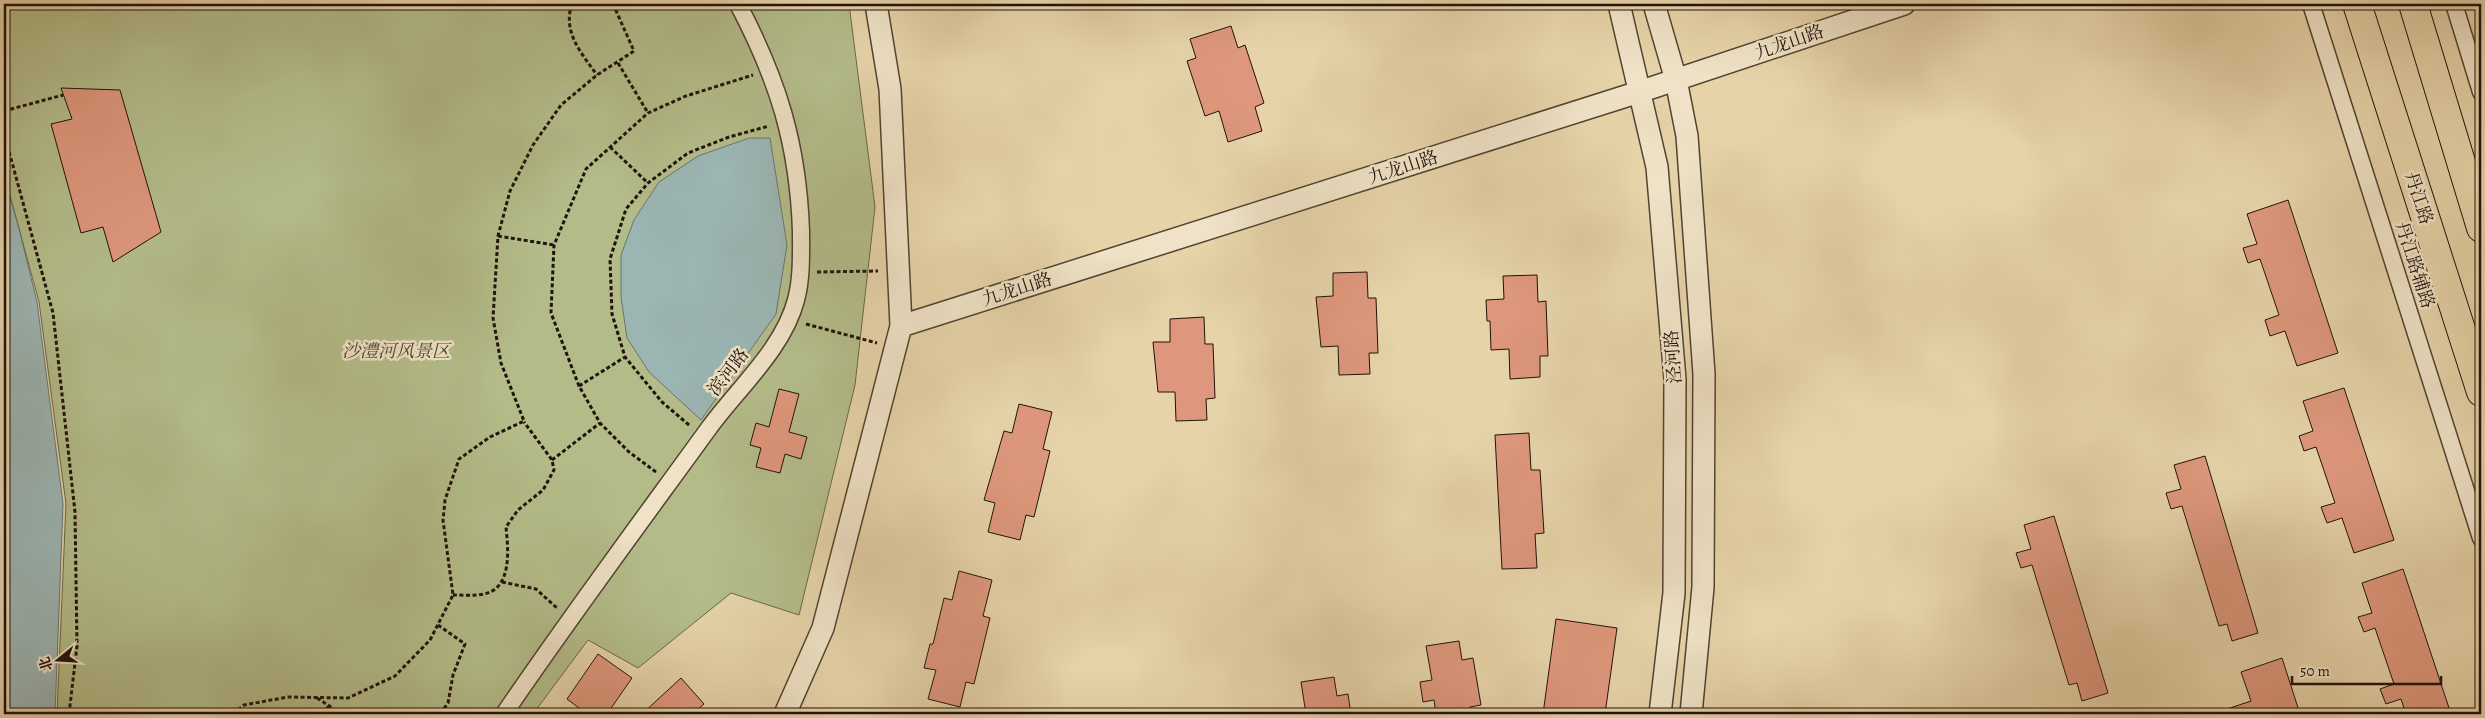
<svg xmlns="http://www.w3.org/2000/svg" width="2485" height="718" font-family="Alegreya,'Noto Serif SC',serif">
  <rect width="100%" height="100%" fill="#e6d3a8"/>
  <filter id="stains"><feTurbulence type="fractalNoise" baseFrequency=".004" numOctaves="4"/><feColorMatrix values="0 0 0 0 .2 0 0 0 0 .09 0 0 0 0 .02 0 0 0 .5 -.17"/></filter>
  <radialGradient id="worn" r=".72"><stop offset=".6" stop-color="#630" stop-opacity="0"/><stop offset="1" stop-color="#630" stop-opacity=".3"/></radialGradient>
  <!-- green -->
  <path fill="#b3bc89" stroke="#6a674a" d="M4,4H849L875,207L855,385L799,615L731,593L638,668L588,640L533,714H57L66,504L39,302L4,173Z"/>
  <!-- water -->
  <path fill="#9bb5b3" stroke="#6a7470" d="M749,138H770L787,245L776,314L701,420L649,372L627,338L621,297V255L634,220L659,182L698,156Z
    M4,177L19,229L37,302L63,504L55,714H4Z"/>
  <!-- building -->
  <path fill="#de977c" stroke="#21120b" d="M1231,26L1238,48L1245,45L1264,103L1255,107L1262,131L1228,142L1219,111L1205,116L1187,61L1196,58L1190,39Z
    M61,88L120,90L161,232L113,262L103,227L81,233L51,124L72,119Z
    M2288,200L2338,353L2297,366L2285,331L2270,336L2265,320L2279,315L2260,259L2248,263L2243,248L2257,244L2247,214Z
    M1367,272L1368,298H1376L1378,353H1369L1370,374L1339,375L1338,346L1321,347L1316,297L1333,296V273Z
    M1537,275L1538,302L1546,301L1548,356H1540V377L1510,379L1509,349L1491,350L1490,321H1487L1486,300L1504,299L1503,276Z
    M1204,317L1205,344H1213L1215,398L1206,399L1207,420L1176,421L1175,392H1158L1153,342H1170V319Z
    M2344,388L2394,540L2354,553L2342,518L2327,523L2321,507L2335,503L2316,447L2304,451L2299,436L2313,431L2303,401Z
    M779,389L799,394L789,432L807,437L801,459L785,454L780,473L756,467L761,448L750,445L756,423L769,427Z
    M1019,404L1052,412L1043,449L1050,451L1034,517L1026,515L1020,540L988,532L995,503L984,500L1004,431L1012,433Z
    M1529,433L1531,470H1540L1544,533L1535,534L1537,568L1502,569L1495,435Z
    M2205,456L2258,633L2232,641L2227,624L2219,626L2182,506L2171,509L2166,493L2181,489L2174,465Z
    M2054,516L2108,693L2082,701L2077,683L2069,685L2032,565L2021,568L2016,553L2031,549L2024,525Z
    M2403,569L2451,714H2406L2401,699L2386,704L2380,689L2394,684L2375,628L2364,632L2358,617L2372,613L2362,583Z
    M959,571L992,580L983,616L990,618L974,684L966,682L960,707L928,699L936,670L924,668L930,644H933L944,598L952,600Z
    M1556,619L1617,628L1605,714H1543Z
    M1459,641L1462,660L1473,658L1481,705L1470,707L1471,714H1436L1434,700L1423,702L1420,682L1432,680L1426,646Z
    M598,654L632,678L607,714H587L567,699Z
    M2282,658L2300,714H2222L2221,711L2251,701L2241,672Z
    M1334,677L1337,696L1348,694L1351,714H1306L1301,682Z
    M681,678L704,704L693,714H642Z"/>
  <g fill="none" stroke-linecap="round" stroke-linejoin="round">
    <defs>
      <path id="minor" d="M2311,4L2481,538
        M2454,4L2481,92
        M504,714C570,617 640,523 709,428C739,387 783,349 796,300C802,278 801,253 801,231C798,144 778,80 738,4"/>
      <path id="tertiary" d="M1619,4L1657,167L1675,379L1674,593L1660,714
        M1654,4L1676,80L1687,136L1704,374L1703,587L1691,714
        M901,326L1639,92L1904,4
        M785,714L823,628L901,326L890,89L876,4"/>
      <path id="trunk" d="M2357,4L2481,392
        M2413,4L2481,228"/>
    </defs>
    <!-- minor casing -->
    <use href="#minor" stroke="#524232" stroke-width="19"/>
    <!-- tertiary casing -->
    <use href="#tertiary" stroke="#524232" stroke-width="24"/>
    <!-- trunk casing -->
    <use href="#trunk" stroke="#21120b" stroke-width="30"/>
    <!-- path -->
    <path stroke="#21120b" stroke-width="3" stroke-dasharray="4 2.5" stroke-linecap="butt" d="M572,4C562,32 582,54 597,75
      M618,63L648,113
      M4,111L63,95
      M4,133L53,313L75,512L77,646L69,714
      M610,147L648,183
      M498,236L554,245
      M817,272L878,271
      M806,324L877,343
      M579,386L625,357
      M689,425L662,402L625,357L612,314L610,259L626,209L648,183L688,153L729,137L769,126
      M552,460L600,423
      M656,472L629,452L600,423L579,386L551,313L554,245L586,169L648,113L686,96L753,75
      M502,582L536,589L558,609
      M453,595C463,595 475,596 484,594C513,588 508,548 506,527L518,510L543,490L554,470L552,460L524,422
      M438,625L465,644L453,675L448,703L440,714
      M317,698L342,714
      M233,714L244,705L288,697L348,698L395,676L430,640L453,595L443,520L445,500L459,459L490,437L524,421L501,363L493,318L498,236L510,191L533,145L561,105L597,75L634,51L613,4
      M322,714L329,706"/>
    <!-- minor -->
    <use href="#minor" stroke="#efe2c6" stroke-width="16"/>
    <!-- tertiary -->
    <use href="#tertiary" stroke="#efe2c6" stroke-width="21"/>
    <!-- trunk -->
    <use href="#trunk" stroke="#e6d3a8" stroke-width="28"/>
  </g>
  <g text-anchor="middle" stroke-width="5" stroke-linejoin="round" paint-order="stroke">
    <!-- street labels -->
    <g font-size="18" fill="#21120b" stroke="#efe2c6">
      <text transform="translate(1789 42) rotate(-19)" y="6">九龙山路</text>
      <text transform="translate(1403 167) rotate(-18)" y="6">九龙山路</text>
      <text transform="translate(2419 198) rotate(72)" y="6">丹江路</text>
      <text transform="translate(2415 265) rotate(72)" y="6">丹江路辅路</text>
      <text transform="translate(1017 289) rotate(-18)" y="6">九龙山路</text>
      <text transform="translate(1673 357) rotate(-94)" y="6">泾河路</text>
      <text transform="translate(728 372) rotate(-52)" y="6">滨河路</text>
    </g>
    <!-- park labels -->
    <g font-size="18" font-style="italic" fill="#4d4531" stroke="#efe2c6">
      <text x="396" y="357">沙澧河风景区</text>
    </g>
  </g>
  <!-- margin -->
  <rect width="2485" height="718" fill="none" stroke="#e6d3a8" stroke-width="20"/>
  <rect x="5" y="5" width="2475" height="708" fill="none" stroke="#21120b" stroke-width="2.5"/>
  <rect x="10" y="10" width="2465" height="698" fill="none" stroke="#21120b"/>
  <!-- north arrow -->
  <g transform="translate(58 660) rotate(252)" stroke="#efe2c6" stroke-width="4" paint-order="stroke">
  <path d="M0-4L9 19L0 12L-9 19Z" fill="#21120b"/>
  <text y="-8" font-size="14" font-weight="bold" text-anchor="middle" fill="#21120b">北</text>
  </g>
  <!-- scale -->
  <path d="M2292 676v8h149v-8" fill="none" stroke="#21120b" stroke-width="2.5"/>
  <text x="2300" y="676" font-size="15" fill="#21120b" stroke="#efe2c6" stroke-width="4" paint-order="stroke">50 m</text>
  <rect width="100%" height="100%" filter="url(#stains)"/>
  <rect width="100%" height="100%" fill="url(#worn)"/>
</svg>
